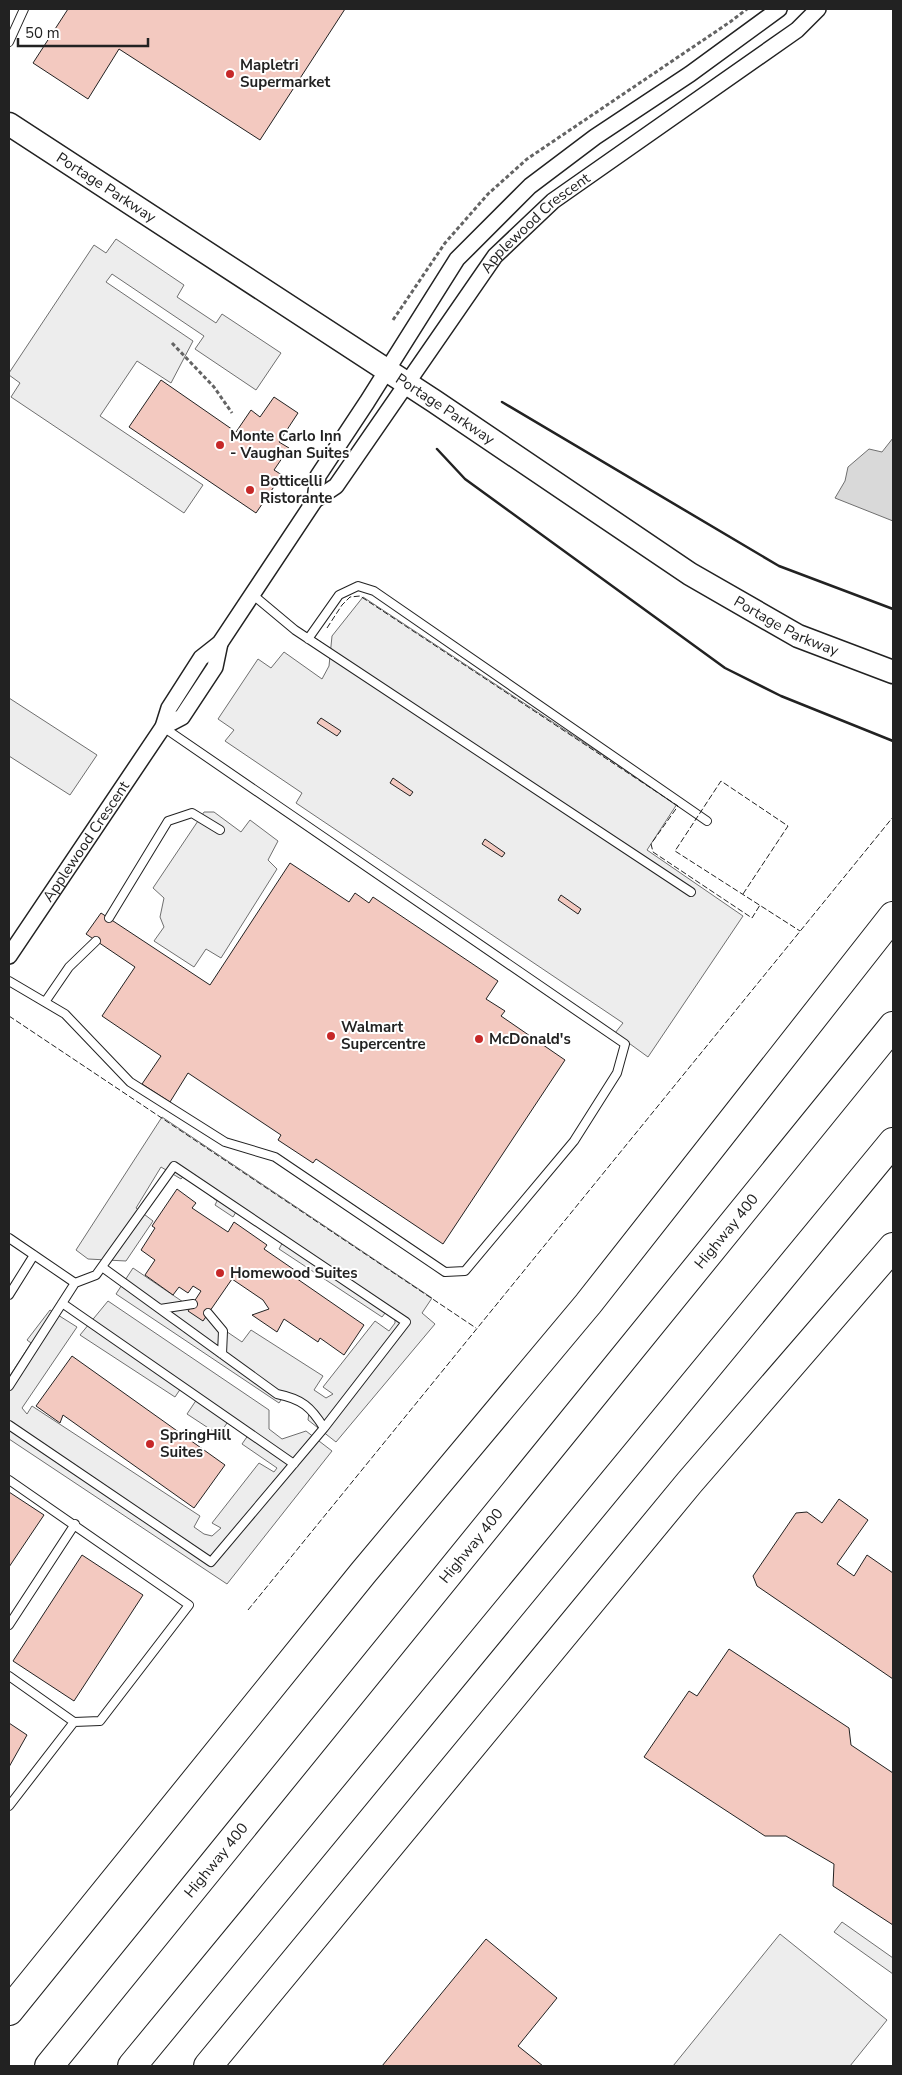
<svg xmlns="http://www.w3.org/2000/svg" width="902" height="2075" font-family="'Nunito Sans',sans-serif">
  <rect width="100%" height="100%" fill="#fff"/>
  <!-- parking -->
  <path fill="#ededed" stroke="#6f6f6f" d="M116,239L184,285L177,297L216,323L222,314L281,353L256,390L195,349L204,336L112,274L106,282L193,341L171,383L137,361L100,416L203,485L184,513L11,397L20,383L9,375V373L94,245L106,253Z
    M363,597L677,804L647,850L743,916L648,1057L615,1033L623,1023L296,803L302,793L225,741L234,730L218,719L258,659L271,668L284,652L322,679L329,666L332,636Z
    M9,698L97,755L70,795L9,756Z
    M204,812H214L241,832L250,820L278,841L268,860L277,869L221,958L206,949L194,967L154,941L164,927L160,917L164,898L153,888Z
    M162,1117L432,1298L422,1313L435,1324L336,1442L308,1420L309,1412L285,1394L279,1403L116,1294L133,1268L242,1342L251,1330L323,1376L314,1390L326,1398L333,1394L323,1387L375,1321L389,1331L395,1323V1315L389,1308L382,1317L279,1249L286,1236L239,1207L233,1217L215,1205L217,1201L198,1186L188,1171L181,1179L161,1167L136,1208L153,1221L126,1261L88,1259L76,1250Z
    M108,1301L269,1410V1429L282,1439L306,1431L332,1451L227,1584L9,1439V1377L31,1343L27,1340L50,1310L77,1327L22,1408L27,1414L32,1406L200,1516L194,1527L204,1534L212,1536L221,1528L212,1523L259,1463L274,1472L277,1468L242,1444L251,1431L231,1417L219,1435L187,1414L199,1396L183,1385L175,1397L80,1335Z
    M842,1922L893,1958V1974L834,1932Z
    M780,1934L887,2020L850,2066H673Z"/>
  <!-- water -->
  <path fill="#d9d9d9" stroke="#6f6f6f" d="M893,438V521L835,498L845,481L848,467L869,449L882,452Z"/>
  <!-- building -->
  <path fill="#f3c9c0" stroke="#222" d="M68,9H345L260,140L119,49L88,99L33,63Z
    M161,380L236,432L251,410L260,417L274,397L298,413L279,442L289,448L274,470L282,475L256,513L129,427Z
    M321,718L341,731L337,736L317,723Z
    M393,778L413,792L410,796L390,783Z
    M485,839L505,853L502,857L482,844Z
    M290,863L349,902L355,893L369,903L373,897L498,981L486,999L505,1011L501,1016L565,1060L443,1244L316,1159L313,1163L278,1140L281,1135L188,1073L170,1102L142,1084L161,1056L102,1016L135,967L86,934L101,913L210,985Z
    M561,895L581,909L578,914L558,900Z
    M177,1189L196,1203L192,1208L228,1232L234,1222L267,1245L264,1249L296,1271L293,1276L364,1325L344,1355L320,1338L318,1342L284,1319L277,1332L252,1315L269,1309L263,1300L232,1279L203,1321L188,1311L201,1291L193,1286L188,1293L179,1287L173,1295L145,1275L155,1260L141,1250L155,1228L152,1226Z
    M72,1356L225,1465L194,1508L63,1415L60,1423L36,1406Z
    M9,1492L44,1515L9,1567Z
    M839,1499L868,1520L837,1564L854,1576L867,1555L893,1573V1679L757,1586L753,1576L796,1513L807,1512L822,1523Z
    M82,1555L143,1595L74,1701L13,1661Z
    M729,1649L849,1728L851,1745L893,1773V1925L833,1886L834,1864L786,1836H765L644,1757L689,1691L697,1696Z
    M9,1723L27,1735L9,1767Z
    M486,1939L557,1998L518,2046L543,2066H382Z"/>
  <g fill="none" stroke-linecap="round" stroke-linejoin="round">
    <defs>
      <path id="lane" d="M9,42L24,9
        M252,594L295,630L691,892
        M308,639L339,595L358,586L374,591L707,821
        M109,918L168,821L192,813L220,830
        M9,981L65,1014L130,1082L225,1142L275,1157L445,1272L465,1271L574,1141L617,1073L625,1044L163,727
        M45,1002L69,967L96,941
        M9,1238L75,1283
        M9,1295L34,1255
        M62,1303L294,1464
        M160,1309L193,1304
        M208,1313L223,1331L222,1354
        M9,1386L75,1283L96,1275L174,1166L406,1322L324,1428C311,1407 302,1399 277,1394L102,1267
        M9,1425L211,1562L324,1428
        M9,1480L189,1605L100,1721L74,1722L9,1676
        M9,1625L75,1524
        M9,1806L74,1722"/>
      <g id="street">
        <path d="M315,500L318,476L367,402L457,259L530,186L595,137L690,74L779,9"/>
        <path d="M163,727L182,717L215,667L220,643"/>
        <path id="s1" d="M9,956L163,727L169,708L201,658L220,643L315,500L336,486L495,256L553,201L797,30L818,9"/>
      </g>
      <g id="secondary">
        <path id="s2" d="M9,124L434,401L690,574L798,636L893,672"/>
      </g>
      <g id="highway">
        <path d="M9,2011L363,1573L588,1304L893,916"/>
        <path id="s3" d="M49,2066L893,1026"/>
        <path d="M132,2066L893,1142"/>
        <path d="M208,2066L689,1483L893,1247"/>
      </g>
    </defs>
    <!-- lane casing -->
    <use href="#lane" stroke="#222" stroke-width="10"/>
    <!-- street casing -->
    <use href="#street" stroke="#222" stroke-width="18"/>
    <!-- secondary casing -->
    <use href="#secondary" stroke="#222" stroke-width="25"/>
    <!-- highway casing -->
    <use href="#highway" stroke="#222" stroke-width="30"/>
    <!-- path -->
    <path stroke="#646464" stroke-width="3" stroke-dasharray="4 2.5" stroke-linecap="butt" d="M393,320L445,243L488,194L527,159L730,22L747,9
      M172,343L214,387L232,413"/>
    <!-- lane -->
    <use href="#lane" stroke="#fff" stroke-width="8"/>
    <!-- street -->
    <use href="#street" stroke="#fff" stroke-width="15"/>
    <!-- secondary -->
    <use href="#secondary" stroke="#fff" stroke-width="22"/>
    <!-- highway -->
    <use href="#highway" stroke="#fff" stroke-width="28"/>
    <!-- fence -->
    <path stroke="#222" stroke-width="1" stroke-dasharray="6 2.5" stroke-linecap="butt" d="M327,628L342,605L350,597L360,596L678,806L651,844L653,852L752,918L760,905
      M743,894L788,826L721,781L675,851L800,931
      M9,1016L476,1328
      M248,1610L893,817"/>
    <!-- wall -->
    <path stroke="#222" stroke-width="2.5" d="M502,402L779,566L893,609
      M437,449L465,479L725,668L781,696L893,741"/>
  </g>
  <!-- markers -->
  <g fill="#c62828" stroke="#fff" stroke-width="2">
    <circle cx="230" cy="74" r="5"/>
    <circle cx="220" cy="445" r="5"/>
    <circle cx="250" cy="490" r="5"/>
    <circle cx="331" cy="1036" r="5"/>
    <circle cx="479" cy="1039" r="5"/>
    <circle cx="220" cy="1273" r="5"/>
    <circle cx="150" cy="1444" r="5"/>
  </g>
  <g text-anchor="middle" stroke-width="4" stroke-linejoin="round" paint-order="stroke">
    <!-- poi labels -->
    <g font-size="15" font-weight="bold" fill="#222" stroke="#fff" text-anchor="start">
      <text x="240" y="70">Mapletri<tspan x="240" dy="17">Supermarket</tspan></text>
      <text x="230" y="441">Monte Carlo Inn<tspan x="230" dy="17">- Vaughan Suites</tspan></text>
      <text x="260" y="486">Botticelli<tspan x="260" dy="17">Ristorante</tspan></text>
      <text x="341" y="1032">Walmart<tspan x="341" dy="17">Supercentre</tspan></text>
      <text x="489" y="1044">McDonald's</text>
      <text x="230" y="1278">Homewood Suites</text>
      <text x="160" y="1440">SpringHill<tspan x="160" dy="17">Suites</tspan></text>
    </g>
    <!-- street labels -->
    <g font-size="15" fill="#222" stroke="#fff">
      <text dy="5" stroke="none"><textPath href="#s2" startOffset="116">Portage Parkway</textPath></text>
      <text dy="5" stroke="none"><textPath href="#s1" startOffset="908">Applewood Crescent</textPath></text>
      <text dy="5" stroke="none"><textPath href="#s2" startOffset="521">Portage Parkway</textPath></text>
      <text dy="5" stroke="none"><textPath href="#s2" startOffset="926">Portage Parkway</textPath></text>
      <text dy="5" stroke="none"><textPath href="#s1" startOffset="138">Applewood Crescent</textPath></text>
      <text dy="5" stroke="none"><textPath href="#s3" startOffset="1075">Highway 400</textPath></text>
      <text dy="5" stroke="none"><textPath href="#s3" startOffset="670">Highway 400</textPath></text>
      <text dy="5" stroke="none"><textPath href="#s3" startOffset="265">Highway 400</textPath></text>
    </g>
  </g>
  <!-- border -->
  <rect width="902" height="2075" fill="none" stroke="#222222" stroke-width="20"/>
  <!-- scale -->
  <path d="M18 38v8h130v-8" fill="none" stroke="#222222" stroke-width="2.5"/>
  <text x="25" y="38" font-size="15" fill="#222222" stroke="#ffffff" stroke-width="4" paint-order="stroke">50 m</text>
</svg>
